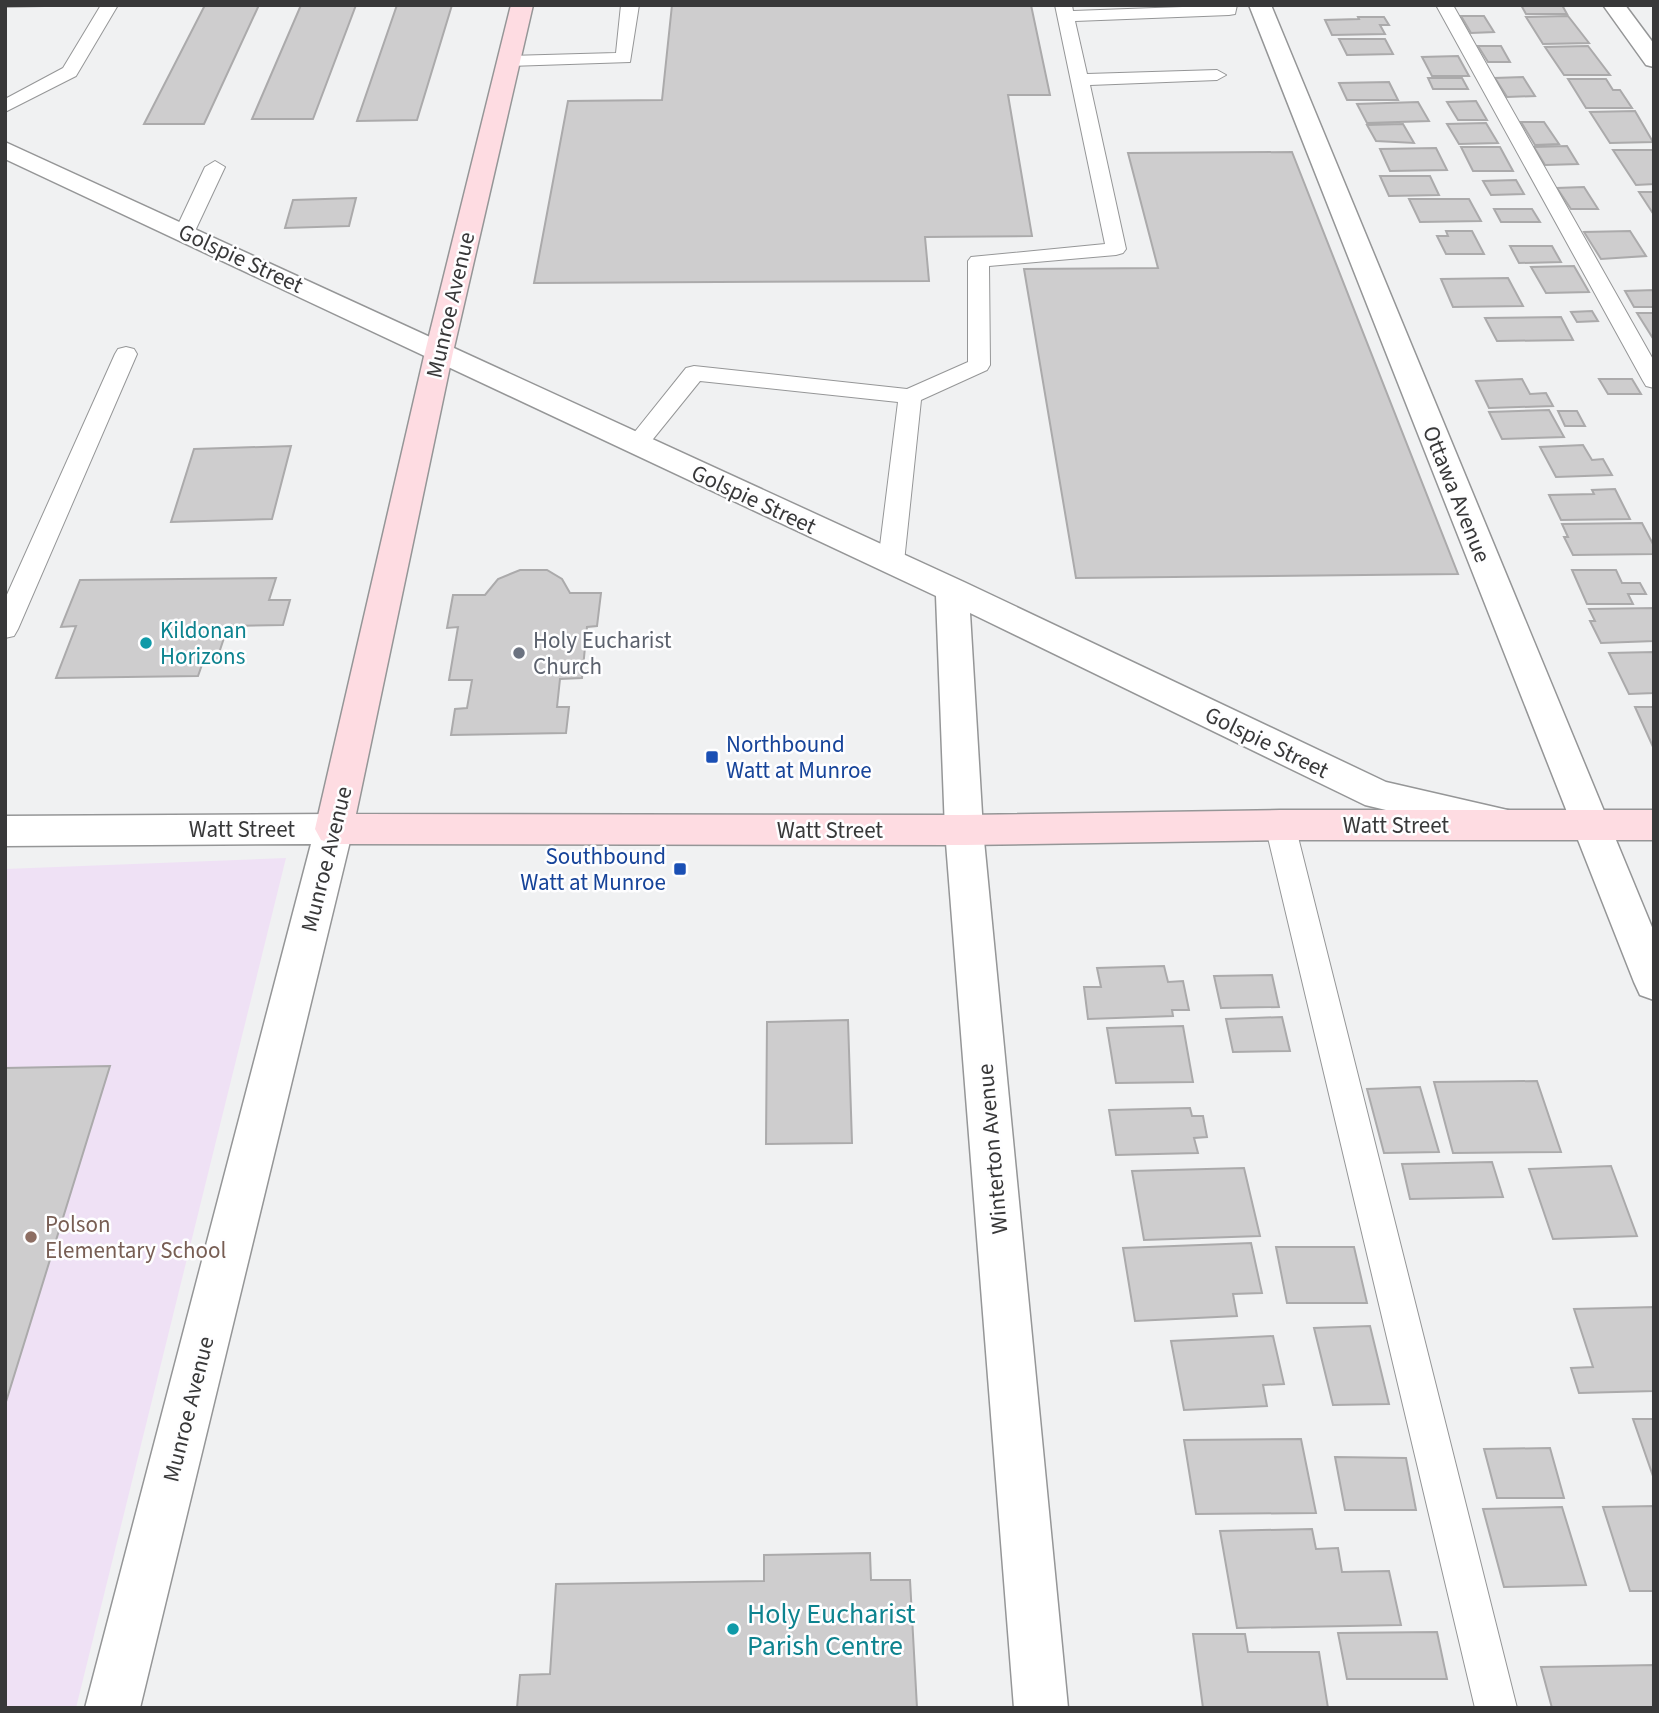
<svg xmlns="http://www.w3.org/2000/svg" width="1659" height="1713" font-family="'Source Sans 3',sans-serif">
  <rect width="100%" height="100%" fill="#f0f1f2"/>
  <!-- education -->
  <path fill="#efe1f5" d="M286,858L76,1708H5V869Z"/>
  <!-- building -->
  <path fill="#cecdce" stroke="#abaaab" stroke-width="2" d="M5,5H85L5,7Z
    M205,5H259L204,124H144Z
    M301,5H356L313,119H252Z
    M397,5H452L417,120L357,121Z
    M672,5H1031L1050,95H1008L1032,236L925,237L929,281L534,283L568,101L662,100Z
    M1521,5H1562L1567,14H1526Z
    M1461,16H1484L1494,32L1471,33Z
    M1568,16L1589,43L1543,44L1526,17Z
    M1358,17H1384L1389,25H1380L1385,34L1332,35L1325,20L1359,19Z
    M1339,39H1385L1393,54L1347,55Z
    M1478,46H1501L1510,62H1488Z
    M1588,46L1610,75H1564L1545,47Z
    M1458,56L1469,76H1432L1422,57Z
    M1523,77L1535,96L1507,97L1495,78Z
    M1428,78H1462L1468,89H1433Z
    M1568,79H1606L1613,90H1620L1632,108H1586Z
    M1389,82L1398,100H1347L1339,83Z
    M1476,101L1487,120H1458L1447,102Z
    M1418,102L1429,121L1367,123L1357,104Z
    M1635,111L1653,142L1610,143L1590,112Z
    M1521,122H1544L1559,144L1535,145Z
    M1486,123L1498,143L1459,144L1447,124Z
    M1403,124L1414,143L1376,141L1367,125Z
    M1567,146L1578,164L1545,165L1534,147Z
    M1461,147H1500L1513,171H1473Z
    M1436,148L1447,170L1390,171L1380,149Z
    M1613,150H1654V184L1636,185Z
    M1292,152L1458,574L1076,578L1024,269L1158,268L1128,153Z
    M1380,176H1430L1439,195L1389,196Z
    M1516,180L1524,194L1491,195L1483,181Z
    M1584,187L1598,209H1571L1557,188Z
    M1639,192H1654V215Z
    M356,198L349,226L285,228L293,200Z
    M1409,199H1469L1481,221L1420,222Z
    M1494,209H1532L1540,222H1501Z
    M1446,231H1472L1484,254H1446L1437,236H1448Z
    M1630,231L1646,256L1601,259L1584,232Z
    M1510,246H1552L1561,262L1519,263Z
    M1574,266L1589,292L1546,293L1531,267Z
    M1508,278L1523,306L1453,307L1441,279Z
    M1654,290V307H1634L1625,291Z
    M1592,311L1598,321L1577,322L1571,312Z
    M1637,313H1654V340Z
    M1561,317L1573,340L1497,341L1485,318Z
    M1522,379L1530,394L1546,393L1553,406L1489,408L1476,381Z
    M1599,379H1632L1641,394H1608Z
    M1549,410L1564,437L1502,439L1489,412Z
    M1558,411H1577L1585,426H1565Z
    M1583,445L1592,460L1603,459L1612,475L1556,477L1540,447Z
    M291,446L272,519L171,522L194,449Z
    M1615,489L1630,519L1561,520L1549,495L1594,494L1592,490Z
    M1642,523L1654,546V554L1573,555L1564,537H1568L1562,524Z
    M520,570H547L562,579L570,593H601L597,626L587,627L582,678L560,679L557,707H569L566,733L451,735L455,709L467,708L472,680H449L458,627L447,628L453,595H485L498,579Z
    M1572,570H1616L1622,583H1640L1646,594H1628L1633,604H1587Z
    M276,578L269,600H290L283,625L228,626L217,659H204L198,676L56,678L76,626L61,627L80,580Z
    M1654,608V641L1601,643L1590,621H1595L1589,609Z
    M1654,652V693L1629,694L1609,653Z
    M1635,707H1654V749Z
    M1164,966L1168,982L1183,981L1189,1010H1172L1173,1016L1088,1019L1084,987H1101L1097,968Z
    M1272,975L1279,1007L1221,1008L1214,976Z
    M1282,1017L1290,1051L1233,1052L1226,1019Z
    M848,1020L852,1143L766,1144L767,1022Z
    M1183,1026L1193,1082L1116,1083L1107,1028Z
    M110,1066L5,1405V1068Z
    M1537,1081L1561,1152L1453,1153L1434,1082Z
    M1420,1087L1439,1152L1384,1153L1367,1089Z
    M1190,1108L1192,1116H1203L1207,1137L1194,1138L1198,1153L1116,1155L1109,1110Z
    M1492,1162L1503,1197L1410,1199L1402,1164Z
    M1611,1166L1637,1236L1553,1239L1529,1169Z
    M1244,1168L1260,1236L1144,1240L1132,1171Z
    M1251,1243L1262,1293L1233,1294L1237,1316L1135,1321L1123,1248Z
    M1276,1247H1354L1367,1303H1287Z
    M1654,1307V1391L1579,1393L1571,1368L1593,1367L1574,1309Z
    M1370,1326L1389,1404L1333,1405L1314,1328Z
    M1273,1336L1284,1384L1263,1385L1267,1406L1184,1410L1171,1341Z
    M1633,1419H1654V1479Z
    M1301,1439L1316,1513L1196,1514L1184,1440Z
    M1550,1448L1564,1498H1497L1484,1449Z
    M1335,1457L1406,1458L1416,1510H1345Z
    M1654,1506V1591H1630L1603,1507Z
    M1562,1507L1586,1585L1504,1587L1483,1509Z
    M1312,1529L1316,1549L1338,1548L1342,1572L1389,1571L1401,1625L1237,1628L1220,1531Z
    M870,1553L871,1580H910L917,1708H517L520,1675L550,1674L556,1584L764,1581V1555Z
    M1437,1632L1447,1679H1347L1338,1633Z
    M1193,1634H1245L1248,1652H1319L1328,1708H1203Z
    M1654,1665V1708H1552L1541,1667Z"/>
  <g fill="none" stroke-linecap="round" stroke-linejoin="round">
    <defs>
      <path id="service" d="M101,5H118L76,76L5,112V99L63,68Z
        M621,5H639L630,62L509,66L500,61L509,56L616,53Z
        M1055,5H1072L1073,11L1237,5L1235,14L1229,15L1075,21L1087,74L1217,70L1226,75L1217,80L1090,85L1126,249L1123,253L1116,255L989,266L990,365L987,370L921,400L904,562L900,568L891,571L882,568L878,562L898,402L700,381L645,449L637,452L629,449L625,444L629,439L686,368L694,366L907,389L968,362V261L971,257L1105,244Z
        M1436,5H1453L1654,361V388L1646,386L1643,381Z
        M215,161L225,167L195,231L192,235H178L175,231L205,167Z
        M126,347L134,349L137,354L18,629L14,636L5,638V599L115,354L118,349Z
        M1280,813L1290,817L1295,825L1517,1708H1475L1265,825L1270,817Z"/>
      <path id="minor" d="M1249,5H1271L1654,932V1000L1640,995L1634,982Z
        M1603,5H1625L1654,44V67L1646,65Z
        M5,142L964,582L1386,782L1512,811L1518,822L1512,833L1499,837L1365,805L970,613L983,830L1068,1708H1014L945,830L936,596L5,159Z"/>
      <path id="tertiary" d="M334,814L347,818L353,829L140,1708H85L311,844L5,846V816Z"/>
      <path id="secondary" d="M511,5H533L453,352L356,814L964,815L1280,810H1654V840H1280L964,845L334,844L321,840L315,829L425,352Z"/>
    </defs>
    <!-- service casing -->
    <use href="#service" stroke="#959697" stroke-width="2"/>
    <!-- minor casing -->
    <use href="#minor" stroke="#959697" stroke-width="3"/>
    <!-- tertiary casing -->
    <use href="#tertiary" stroke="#959697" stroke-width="3"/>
    <!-- secondary casing -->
    <use href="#secondary" stroke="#959697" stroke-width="3"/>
    <!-- service -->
    <use href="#service" fill="#fff" fill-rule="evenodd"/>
    <!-- minor -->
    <use href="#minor" fill="#fff" fill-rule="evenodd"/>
    <!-- tertiary -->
    <use href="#tertiary" fill="#fff" fill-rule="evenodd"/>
    <!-- secondary -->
    <use href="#secondary" fill="#fedce2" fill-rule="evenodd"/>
  </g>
  <!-- markers -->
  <g fill="#0f9aa8" stroke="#fefeff" stroke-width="2.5">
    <circle cx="146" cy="643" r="7"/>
    <circle cx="733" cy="1629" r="7"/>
  </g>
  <circle fill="#6b7280" stroke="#fefeff" stroke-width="2.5" cx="519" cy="653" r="7"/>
  <g fill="#1a4fb4" stroke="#fefeff" stroke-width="2.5">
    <rect x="705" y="750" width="14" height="14" rx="3.5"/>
    <rect x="673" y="862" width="14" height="14" rx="3.5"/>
  </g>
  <circle fill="#8d6e63" stroke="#fefeff" stroke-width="2.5" cx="31" cy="1237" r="7"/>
  <g text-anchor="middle" stroke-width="5" stroke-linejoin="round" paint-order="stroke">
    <!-- street labels -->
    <g font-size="23" fill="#383839" stroke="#fefeff">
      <text transform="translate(241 258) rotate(25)" y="8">Golspie Street</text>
      <text transform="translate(450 305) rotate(-77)" y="8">Munroe Avenue</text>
      <text transform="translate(1457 494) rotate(68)" y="8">Ottawa Avenue</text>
      <text transform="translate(754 499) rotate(25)" y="8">Golspie Street</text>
      <text transform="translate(1267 742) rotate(26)" y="8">Golspie Street</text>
      <text x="1396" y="833">Watt Street</text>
      <text x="242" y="837">Watt Street</text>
      <text x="830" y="838">Watt Street</text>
      <text transform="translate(326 859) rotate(-76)" y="8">Munroe Avenue</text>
      <text transform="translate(992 1149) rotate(-95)" y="8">Winterton Avenue</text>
      <text transform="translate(188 1409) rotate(-76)" y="8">Munroe Avenue</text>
    </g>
    <!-- culture labels -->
    <g font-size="23" fill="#0d838f" stroke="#fefeff" text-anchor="start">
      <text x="160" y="638">Kildonan<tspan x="160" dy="26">Horizons</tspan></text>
    </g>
    <!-- worship labels -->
    <g font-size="23" fill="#5b616d" stroke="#fefeff" text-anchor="start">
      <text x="533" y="648">Holy Eucharist<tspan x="533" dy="26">Church</tspan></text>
    </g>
    <!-- transit labels -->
    <g font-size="23" fill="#164399" stroke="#fefeff" text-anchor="start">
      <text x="726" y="752">Northbound<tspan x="726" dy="26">Watt at Munroe</tspan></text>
      <text x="666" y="864" text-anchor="end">Southbound<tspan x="666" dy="26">Watt at Munroe</tspan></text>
    </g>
    <!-- education labels -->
    <g font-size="23" fill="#785e54" stroke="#fefeff" text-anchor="start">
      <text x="45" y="1232">Polson<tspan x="45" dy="26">Elementary School</tspan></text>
    </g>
    <!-- near-culture labels -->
    <g font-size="28" fill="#0d838f" stroke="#fefeff" text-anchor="start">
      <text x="747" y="1623">Holy Eucharist<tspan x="747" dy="32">Parish Centre</tspan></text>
    </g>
  </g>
  <!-- border -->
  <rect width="1659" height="1713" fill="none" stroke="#383839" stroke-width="14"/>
</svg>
